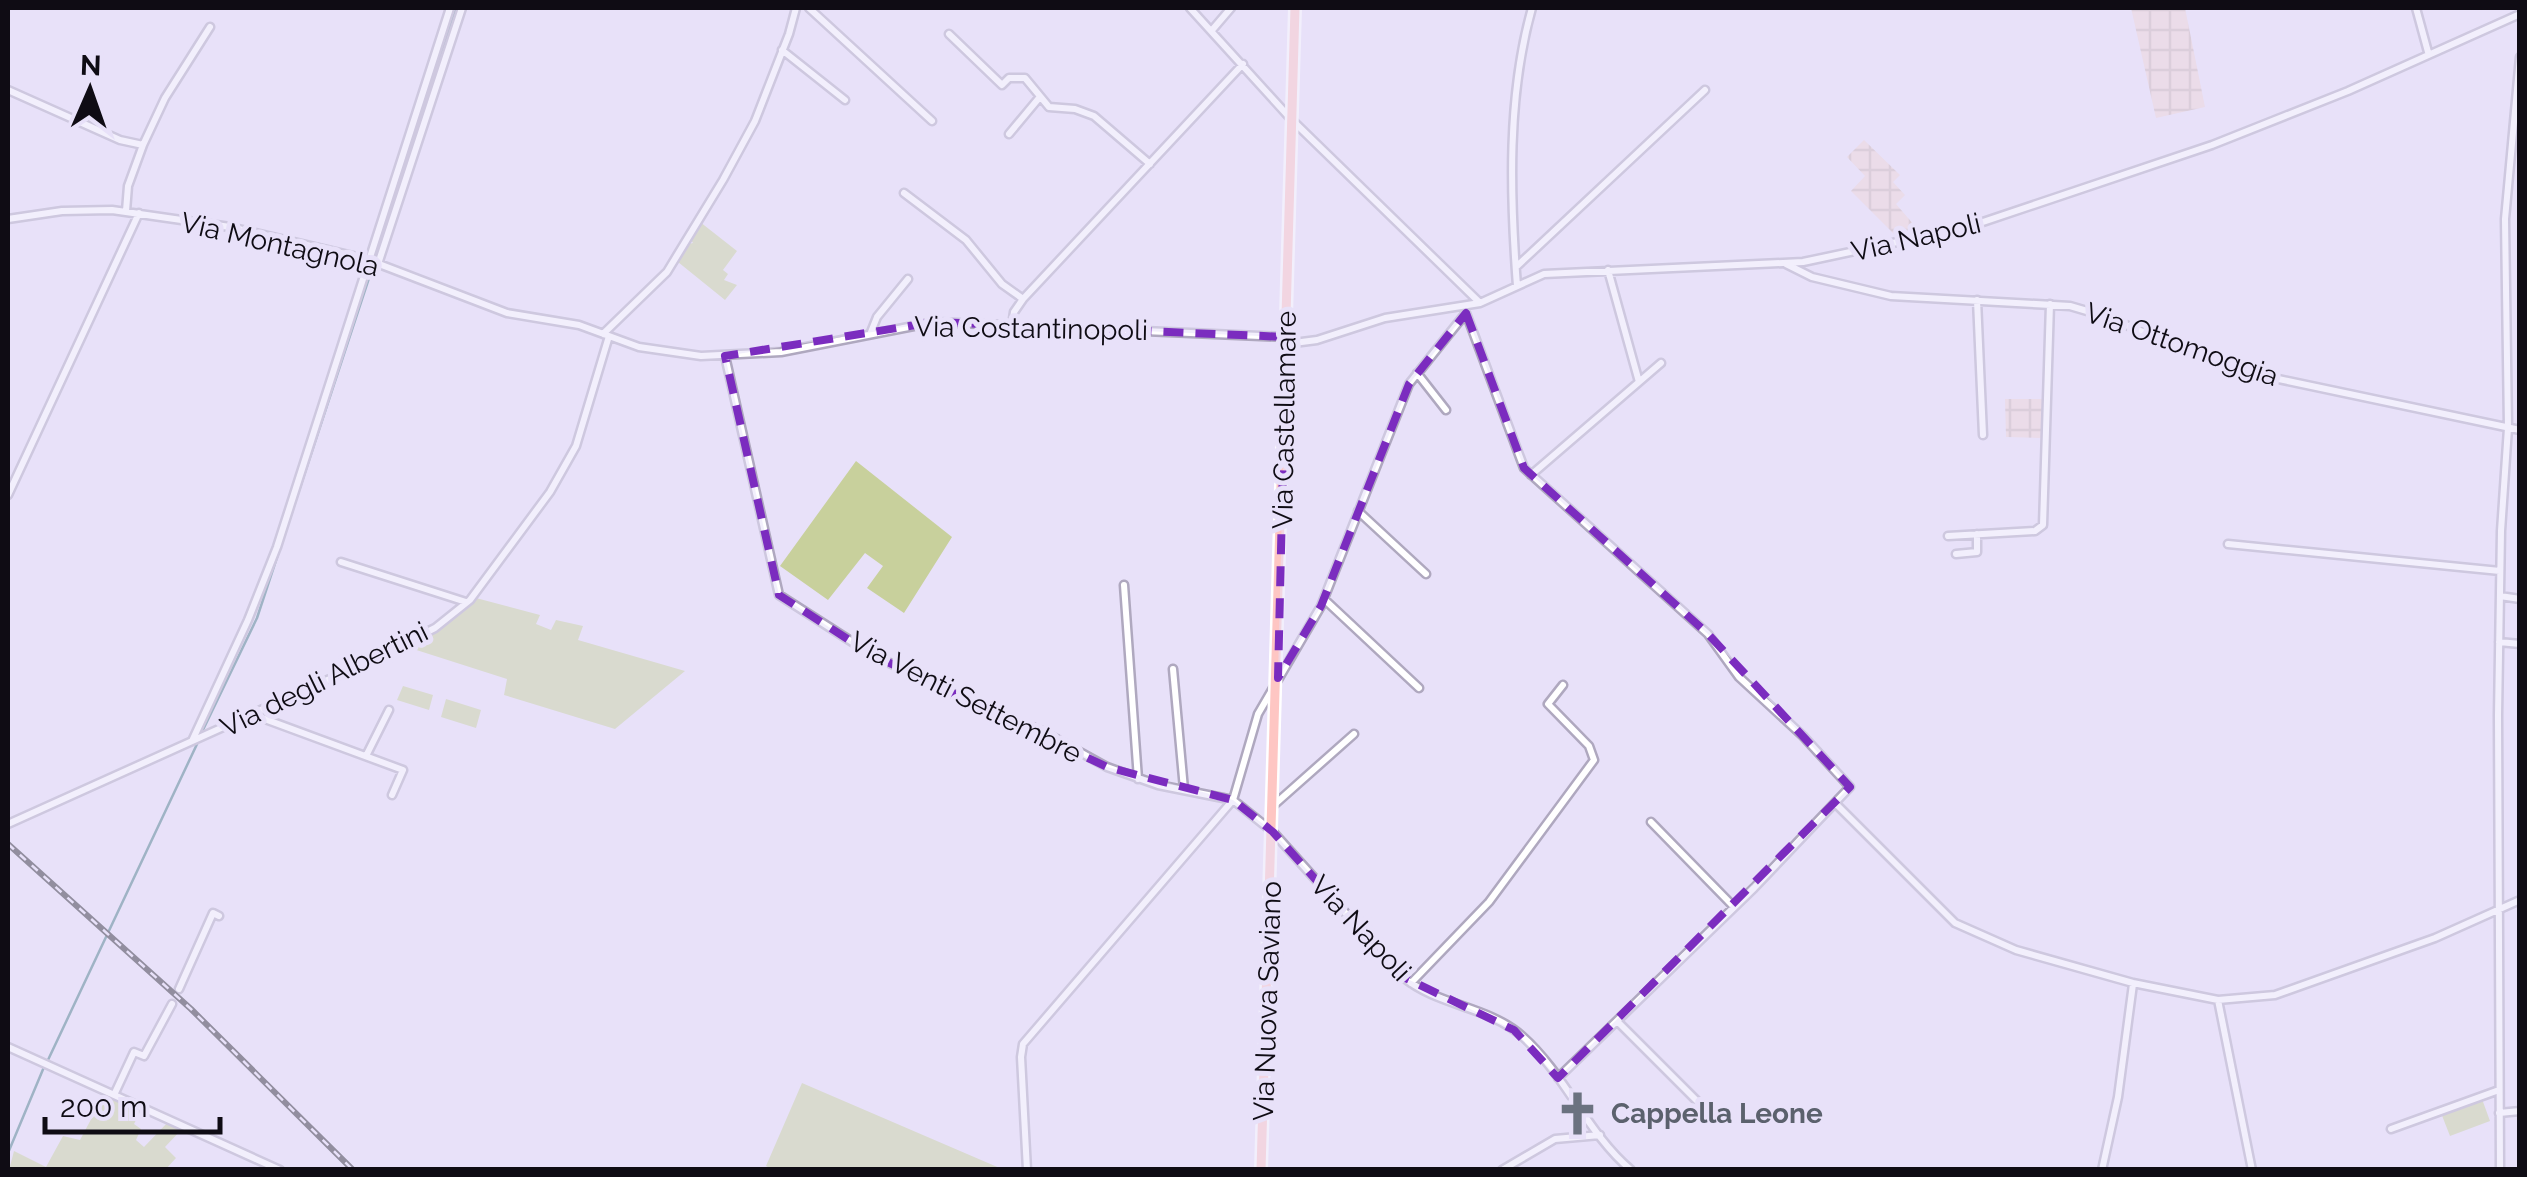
<svg xmlns="http://www.w3.org/2000/svg" width="2527" height="1177" font-family="Raleway,sans-serif">
  <defs>
    <pattern id="industrial-grid" width="8" height="8" patternUnits="userSpaceOnUse" patternTransform="scale(2.5)"><rect width="8" height="8" fill="#efd4d5"/><path d="M0 4h8M4 0v8" fill="none" stroke="#ccb5b6"/></pattern>
  </defs>
  <rect width="100%" height="100%" fill="#e8e1f9"/>
  <!-- industrial -->
  <path fill="url(#industrial-grid)" d="M2131,8H2185L2205,107L2156,118Z
    M1864,140L1900,175L1893,182L1905,195L1896,204L1921,233L1898,238L1851,191L1865,176L1847,157Z
    M2005,399H2044L2042,438L2006,437Z"/>
  <!-- green -->
  <path fill="#c8d09c" d="M700,222L737,251L723,270L728,274L724,280L737,285L725,300L678,262L688,244L693,243L691,240Z
    M856,461L952,537L904,613L867,588L883,566L865,553L828,600L780,566Z
    M476,598L540,615L536,624L551,630L556,620L583,626L578,640L685,671L615,729L504,695L507,679L407,647L458,615Z
    M403,686L433,695L429,710L397,700Z
    M446,699L481,710L476,728L441,717Z
    M802,1083L1002,1169L773,1170L766,1166Z
    M105,1093L141,1110L134,1124L141,1129L136,1140L144,1147L169,1121L183,1128L165,1147L176,1158L166,1169L9,1170L14,1151L46,1167L63,1136L80,1140Z
    M2482,1099L2490,1121L2450,1136L2441,1113Z"/>
  <g fill="none" stroke-linecap="round" stroke-linejoin="round">
    <!-- stream -->
    <path stroke="#477b85" stroke-width="2.5" d="M375,257L456,8
      M201,734L257,618L371,272
      M48,1060L198,742
      M8,1153L44,1067"/>
    <defs>
      <path id="minor" d="M809,8L932,121
        M1190,8L1291,119L1479,302
        M2416,8L2428,52
        M1213,29L1231,8
        M949,34L1002,85L1009,78H1025L1049,107L1075,109L1094,116L1150,164
        M782,50L845,100
        M8,90L120,140L143,145
        M1009,134L1039,98
        M904,193L966,240L1002,284L1023,299
        M126,211L128,186L143,145L165,98L210,27
        M8,219L62,211L112,210L230,227L366,259L507,313L579,325L639,347L701,356L781,352L934,322L1286,337
        M378,264L462,8
        M1786,264L1812,277L1891,296L2070,306L2104,316L2211,360L2269,377L2520,430
        M1516,267L1705,90
        M1608,270L1639,382
        M1517,286C1510,194 1507,96 1532,8
        M1977,300L1983,435
        M1466,313L1524,468L1708,634L1739,677L1803,736L1850,787L1754,888L1558,1078
        M1012,325L1014,312L1023,299L1243,64
        M871,332L877,317L908,279
        M603,334L667,272L723,180L755,121L789,34L796,8
        M1286,344L1317,340L1385,318L1480,303L1544,274L1803,262L1968,227L2212,145L2348,91L2520,14
        M725,356L779,595L871,654L951,693L1042,731L1107,767L1158,785L1233,800L1273,832L1403,977C1438,1006 1488,1006 1522,1036C1565,1074 1587,1133 1631,1170
        M1417,373L1446,410
        M1531,475L1661,363
        M8,495L139,213
        M1358,511L1426,574
        M1948,536L2035,531L2043,525L2050,304
        M2228,544L2500,571
        M1956,554L1977,552V534
        M341,562L466,602
        M1124,585L1138,779
        M2500,596L2520,599
        M1324,599L1419,688
        M2499,642L2520,644
        M1173,669L1184,789
        M254,715L403,770L392,795
        M192,741L248,620L277,547L450,8
        M366,756L389,710
        M1835,803L1955,923L2016,950L2133,983L2218,1000L2275,995L2435,938L2520,900
        M1274,805L1354,734
        M1651,822L1734,907
        M8,824L352,669L435,628L470,600L550,492L576,446L609,336
        M1411,983L1489,902L1594,760L1589,746L1548,704L1563,685
        M179,989L213,913L219,916
        M2218,1000L2252,1170
        M1617,1021L1708,1112
        M8,1047L280,1170
        M114,1095L134,1052L144,1056L172,1004
        M2499,1113L2520,1111
        M2391,1129L2499,1090
        M1027,1170L1021,1057L1023,1044L1233,800L1258,714L1321,606L1409,384L1465,314
        M1502,1170L1555,1139L1600,1135
        M2102,1170L2118,1097L2133,984
        M2500,1170L2498,715L2501,531L2508,428L2505,219L2520,57"/>
      <path id="major" d="M1261,1170L1295,8"/>
    </defs>
    <!-- minor casing -->
    <use href="#minor" stroke="#afa8bf" stroke-width="11"/>
    <!-- major casing -->
    <use href="#major" stroke="#fff" stroke-width="14"/>
    <!-- minor -->
    <use href="#minor" stroke="#fff" stroke-width="6"/>
    <!-- major -->
    <use href="#major" stroke="#fec6c3" stroke-width="9"/>
    <defs>
      <path id="rail" d="M8,844L191,1009L353,1170"/>
    </defs>
    <!-- rail casing -->
    <use href="#rail" stroke="#2b2832" stroke-width="6"/>
    <!-- rail -->
    <use href="#rail" stroke="#e8e1f9" stroke-width="2.5" stroke-dasharray="8" stroke-linecap="butt"/>
  </g>
  <!-- marked area -->
  <path d="M0 0H2527V1177H0ZM1466,313L1524,468L1708,634L1850,787L1558,1078L1514,1030L1403,977L1273,832L1233,800L1107,767L871,654L779,595L725,356L934,322L1286,337L1278,678L1321,606L1409,384Z" fill="#e8e1f9" fill-opacity=".55" fill-rule="evenodd"/>
  <path fill="none" stroke="#7b2cbf" stroke-width="8" stroke-dasharray="20 12" stroke-linejoin="round" d="M1466,313L1524,468L1708,634L1850,787L1558,1078L1514,1030L1403,977L1273,832L1233,800L1107,767L871,654L779,595L725,356L934,322L1286,337L1278,678L1321,606L1409,384Z"/>
  <!-- icons -->
  <defs>
    <symbol id="church-bare" viewBox="-9 -9 18 18"><path d="M-1.2-6h2.4v3.5h3.3v2.4h-3.3V6h-2.4V-.1h-3.3v-2.4h3.3Z" fill="#6b7280" stroke="#e8e1f9" stroke-width="2.5" paint-order="stroke"/></symbol>
  </defs>
  <g fill-rule="evenodd">
    <use href="#church-bare" x="1546" y="1082" width="63" height="63"/>
  </g>
  <g text-anchor="middle" stroke-width="10" stroke-linejoin="round" paint-order="stroke">
    <!-- street labels -->
    <g font-size="28" fill="#0f0c14" stroke="#e8e1f9">
      <text transform="translate(1916 237) rotate(-13)" y="10">Via Napoli</text>
      <text transform="translate(280 244) rotate(13)" y="10">Via Montagnola</text>
      <text transform="translate(1031 328) rotate(1)" y="10">Via Costantinopoli</text>
      <text transform="translate(2182 344) rotate(19)" y="10">Via Ottomoggia</text>
      <text transform="translate(1284 420) rotate(-89)" y="10">Via Castellamare</text>
      <text transform="translate(324 679) rotate(-26)" y="10">Via degli Albertini</text>
      <text transform="translate(966 697) rotate(27)" y="10">Via Venti Settembre</text>
      <text transform="translate(1361 928) rotate(47)" y="10">Via Napoli</text>
      <text transform="translate(1267 1001) rotate(-88)" y="10">Via Nuova Saviano</text>
    </g>
    <!-- worship labels -->
    <g font-size="28" font-weight="bold" fill="#5b616d" stroke="#e8e1f9" text-anchor="start">
      <text x="1611" y="1123">Cappella Leone</text>
    </g>
  </g>
  <!-- border -->
  <rect width="2527" height="1177" fill="none" stroke="#0f0c14" stroke-width="20"/>
  <!-- north arrow -->
  <g transform="translate(90 90) rotate(2)" stroke="#e8e1f9" stroke-width="8" paint-order="stroke">
  <path d="M0-8L18 38L0 25L-18 38Z" fill="#0f0c14"/>
  <text y="-15" font-size="28" font-weight="bold" text-anchor="middle" fill="#0f0c14">N</text>
  </g>
  <!-- scale -->
  <path d="M45 1117v15h175v-15" fill="none" stroke="#0f0c14" stroke-width="5"/>
  <text x="60" y="1117" font-size="30" fill="#0f0c14" stroke="#e8e1f9" stroke-width="8" paint-order="stroke">200 m</text>
</svg>
